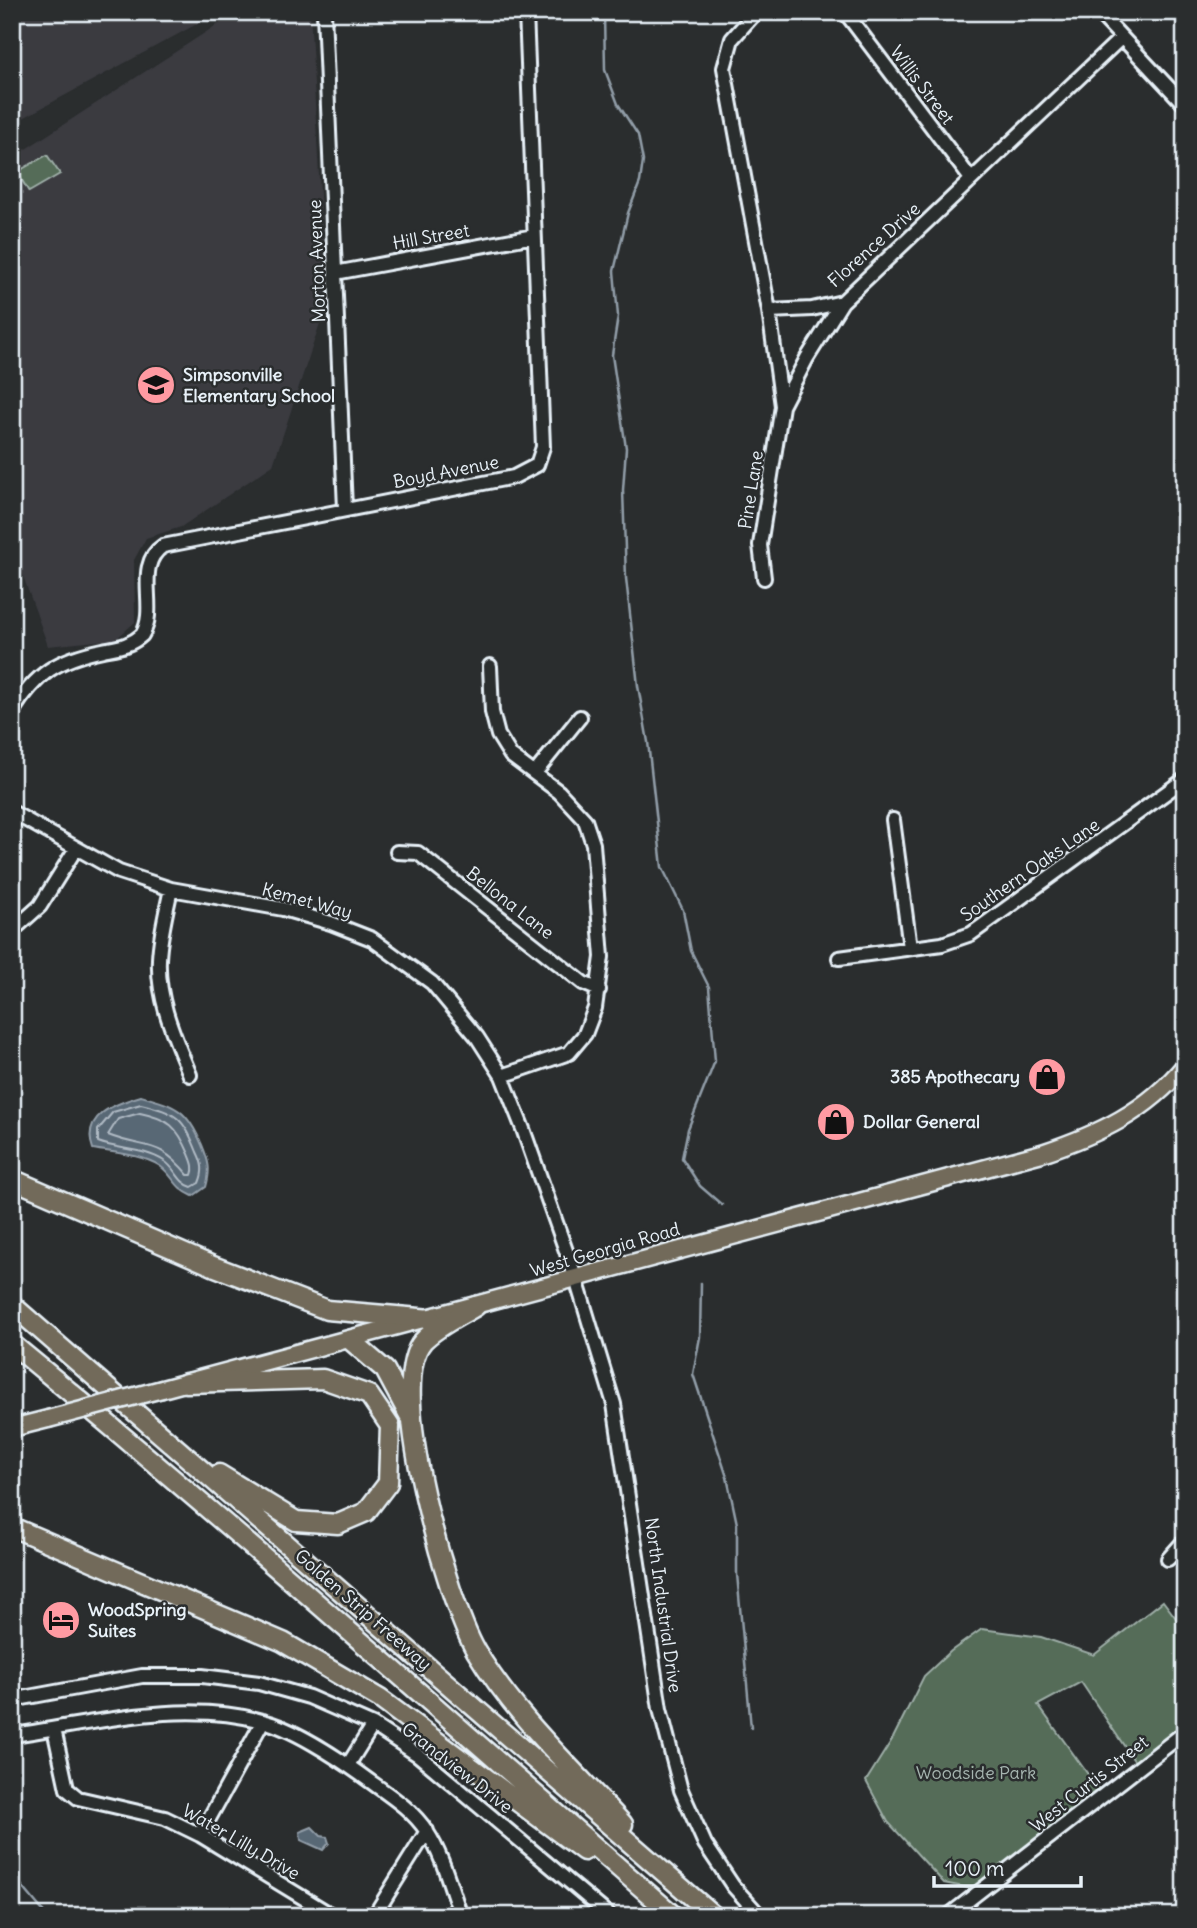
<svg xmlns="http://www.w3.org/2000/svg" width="1197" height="1928" font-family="Delius,sans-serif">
  <rect width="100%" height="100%" fill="#2a2d2e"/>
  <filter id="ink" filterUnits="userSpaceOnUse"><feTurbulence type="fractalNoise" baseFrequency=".0143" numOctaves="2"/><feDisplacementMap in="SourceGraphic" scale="14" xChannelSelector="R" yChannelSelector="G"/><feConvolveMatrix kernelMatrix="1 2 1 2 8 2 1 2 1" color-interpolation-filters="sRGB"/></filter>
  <g filter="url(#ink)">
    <!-- built -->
    <path fill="#3b3b41" d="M12,12H219L12,124Z
      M237,12H310L326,305L273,465L181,527L146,538L134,560L135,622L116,639L48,646L12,545V158Z"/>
    <!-- green -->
    <path fill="#556c58" stroke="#9eaea8" stroke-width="2" d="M47,155L60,174L29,192L17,172Z
      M1163,1601L1185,1630V1723L1135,1762L1081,1682L1038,1705L1100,1791L973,1889L944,1883L888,1822L866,1781L893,1738L924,1676L951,1651L982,1629L1041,1637L1094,1655Z"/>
    <!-- water -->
    <path fill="#596775" stroke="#929ea9" stroke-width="2" d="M141,1096C176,1106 187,1109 202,1145C209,1162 211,1169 206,1187L193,1196C174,1188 174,1176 160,1166C141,1154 114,1153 93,1149C81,1115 114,1104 141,1096Z
      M312,1827L321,1836L327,1837L329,1843L323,1850L301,1840L300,1832Z"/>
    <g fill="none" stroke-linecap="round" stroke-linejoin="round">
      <!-- shore -->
      <path stroke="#afbac4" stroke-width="2" d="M141,1104C177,1113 183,1117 197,1152C203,1164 204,1171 199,1183L192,1187C178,1183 176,1168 164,1161C144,1148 119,1150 98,1142V1130L113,1112Z
        M140,1113C169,1119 177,1126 189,1154C192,1162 195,1167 192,1175H188C158,1138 146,1150 108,1135L118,1119Z"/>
      <!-- stream -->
      <path stroke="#929ea9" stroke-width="2.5" d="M604,12L605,70L618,104L638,135L643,161L640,182L628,213L614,271L618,316L612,355L626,448L623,490L626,578L638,686L648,742L662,867L683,910L691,951L709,987L715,1061L688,1129L682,1158L700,1186L722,1205
        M701,1283L700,1337L693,1374L727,1477L737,1524V1574L751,1728
        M12,1874L47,1916
        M1170,1916L1185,1907"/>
      <defs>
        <path id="minor" d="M324,12L345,509
          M756,12L732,39L724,68L769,311L782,406L760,545L764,578
          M845,12L971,179
          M1098,12L1185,105
          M335,273L534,236
          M769,311L812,309L842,302L1121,38
          M782,406L807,358L842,302
          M490,666L492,712L498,735L511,756L559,792L585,820L593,844L602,957L595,1008L585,1034L569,1053L502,1076
          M12,712C36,673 58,659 103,650C118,647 130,646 142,635C159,608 133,566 163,546L514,477L537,465L543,447L526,12
          M535,773L580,717
          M12,812L119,872L171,889L283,909L331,923L372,939L432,983L477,1037L502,1076L523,1129L576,1279L614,1404L660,1709L681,1790L705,1844L733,1886L760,1916
          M893,820L910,948
          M397,852L418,853L583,983L599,990
          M171,889C166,912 160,936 159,959C157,1000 175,1038 190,1075
          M12,931L40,906L75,850
          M839,958L942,944L971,934L1185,779
          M1168,1559L1185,1540
          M12,1700L142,1676H202L259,1683L309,1697L373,1725L418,1755L610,1916
          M54,1729L67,1789L78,1798L165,1818L200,1835L333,1916
          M12,1731L20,1734C101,1722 181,1700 262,1721C292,1728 335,1756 360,1774C384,1792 411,1807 427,1832C443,1856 451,1889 461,1916
          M348,1765L373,1725
          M200,1835L263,1721
          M374,1916L427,1831
          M948,1916L1185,1732"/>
        <path id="major" d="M162,1389L1042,1153C1099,1134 1147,1112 1185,1065
          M12,1428L48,1419"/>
        <path id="highway" d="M12,1179L213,1266L327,1310L431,1319
          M12,1305L714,1916
          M476,1306C460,1316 436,1327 423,1341C384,1385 448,1602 476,1651C515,1716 572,1768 623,1824
          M350,1340L385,1370L409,1415
          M12,1344C237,1529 454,1724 674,1916
          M186,1383L323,1379L369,1395L390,1426L388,1483L366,1512L338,1524L296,1521L219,1474
          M12,1527L283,1642L380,1699L584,1851"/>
      </defs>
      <!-- minor casing -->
      <use href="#minor" stroke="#e8f1f8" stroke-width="18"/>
      <!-- major casing -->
      <use href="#major" stroke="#e8f1f8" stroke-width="21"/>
      <!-- highway casing -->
      <use href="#highway" stroke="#e8f1f8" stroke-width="23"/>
      <!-- minor -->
      <use href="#minor" stroke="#2a2d2e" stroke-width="12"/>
      <!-- major -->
      <use href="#major" stroke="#726b5a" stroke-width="16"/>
      <!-- highway -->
      <use href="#highway" stroke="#726b5a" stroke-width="18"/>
      <defs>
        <path id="major-bridge" d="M48,1419L162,1389"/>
      </defs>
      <!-- major-bridge casing -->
      <use href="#major-bridge" stroke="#e8f1f8" stroke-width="21" stroke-linecap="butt"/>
      <!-- major-bridge -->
      <use href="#major-bridge" stroke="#726b5a" stroke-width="16"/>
    </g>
  </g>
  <!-- icons -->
  <defs>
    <symbol id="school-disc" viewBox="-11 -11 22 22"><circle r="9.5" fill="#ff9aa2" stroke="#2a2d2e"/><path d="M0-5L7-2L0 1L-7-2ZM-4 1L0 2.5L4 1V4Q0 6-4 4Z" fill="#111"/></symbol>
    <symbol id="shop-disc" viewBox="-11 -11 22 22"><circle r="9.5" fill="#ff9aa2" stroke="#2a2d2e"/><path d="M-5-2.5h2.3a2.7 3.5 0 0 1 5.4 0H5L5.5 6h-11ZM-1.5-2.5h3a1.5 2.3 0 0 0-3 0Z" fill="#111"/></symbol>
    <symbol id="hotel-disc" viewBox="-11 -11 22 22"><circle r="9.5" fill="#ff9aa2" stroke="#2a2d2e"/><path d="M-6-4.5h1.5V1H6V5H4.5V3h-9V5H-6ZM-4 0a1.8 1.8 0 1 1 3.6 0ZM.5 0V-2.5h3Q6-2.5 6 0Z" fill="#111"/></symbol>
  </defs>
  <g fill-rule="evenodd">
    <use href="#school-disc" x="134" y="363" width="44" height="44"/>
    <use href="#shop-disc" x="1025" y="1055" width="44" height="44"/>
    <use href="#shop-disc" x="814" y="1100" width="44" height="44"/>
    <use href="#hotel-disc" x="39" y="1598" width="44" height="44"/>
  </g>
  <g text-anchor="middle" stroke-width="5" stroke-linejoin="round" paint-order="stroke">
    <!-- street labels -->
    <g font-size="18" fill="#e8f1f8" stroke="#2a2d2e">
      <text transform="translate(922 85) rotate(53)" y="6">Willis Street</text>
      <text transform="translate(431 237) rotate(-10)" y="6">Hill Street</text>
      <text transform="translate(874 245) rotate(-42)" y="6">Florence Drive</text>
      <text transform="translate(317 261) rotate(-92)" y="6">Morton Avenue</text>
      <text transform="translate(446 472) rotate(-11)" y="6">Boyd Avenue</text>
      <text transform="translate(751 490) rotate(-81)" y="6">Pine Lane</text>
      <text transform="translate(1030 870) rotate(-35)" y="6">Southern Oaks Lane</text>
      <text transform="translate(307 901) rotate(15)" y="6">Kemet Way</text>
      <text transform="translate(510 903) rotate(38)" y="6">Bellona Lane</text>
      <text transform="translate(605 1250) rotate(-16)" y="6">West Georgia Road</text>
      <text transform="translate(663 1605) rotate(82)" y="6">North Industrial Drive</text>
      <text transform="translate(363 1610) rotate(41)" y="6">Golden Strip Freeway</text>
      <text transform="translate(457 1768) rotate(38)" y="6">Grandview Drive</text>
      <text transform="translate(1089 1784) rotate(-38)" y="6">West Curtis Street</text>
      <text transform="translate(241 1842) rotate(30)" y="6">Water Lilly Drive</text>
    </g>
    <!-- poi labels -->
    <g font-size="18" font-weight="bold" fill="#e8f1f8" stroke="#2a2d2e" text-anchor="start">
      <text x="183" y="381">Simpsonville<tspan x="183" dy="21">Elementary School</tspan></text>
      <text x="1020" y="1083" text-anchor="end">385 Apothecary</text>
      <text x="863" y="1128">Dollar General</text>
      <text x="88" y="1616">WoodSpring<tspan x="88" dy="21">Suites</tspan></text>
    </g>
    <!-- park labels -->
    <g font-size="18" fill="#a6b5b0" stroke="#2a2d2e">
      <text x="976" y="1779">Woodside Park</text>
    </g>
  </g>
  <!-- margin -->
  <rect width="1197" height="1928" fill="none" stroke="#2a2d2e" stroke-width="42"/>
  <rect x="21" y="21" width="1155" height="1886" fill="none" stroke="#e8f1f8" stroke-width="2.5" filter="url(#ink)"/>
  <!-- scale -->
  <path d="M934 1876v10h147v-10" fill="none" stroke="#e8f1f8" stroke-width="3.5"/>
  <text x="945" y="1876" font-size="21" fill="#e8f1f8" stroke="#2a2d2e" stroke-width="5" paint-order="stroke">100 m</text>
</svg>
